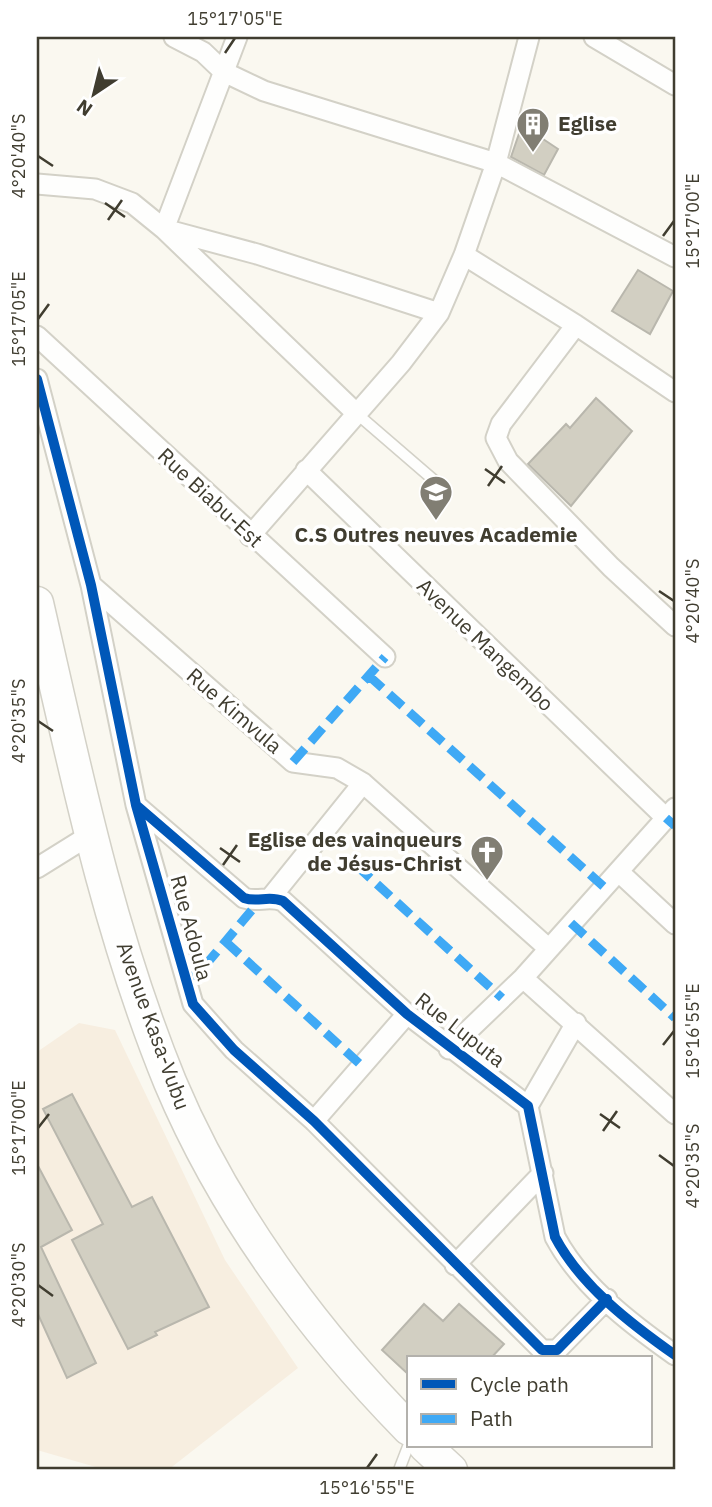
<svg xmlns="http://www.w3.org/2000/svg" width="712" height="1507" font-family="'IBM Plex Sans',sans-serif">
<style>
.education{fill:#f7eee0}
.building{fill:#d2cfc2;stroke:#b9b7ad;stroke-width:2}
.lines{fill:none;stroke-linecap:round;stroke-linejoin:round}
.service-casing{stroke:#d3d1c7;stroke-width:13}
.minor-casing{stroke:#d3d1c7;stroke-width:23}
.primary-casing{stroke:#d3d1c7;stroke-width:35}
.service{stroke:#fefefd;stroke-width:10}
.minor{stroke:#fefefd;stroke-width:19}
.primary{stroke:#fefefd;stroke-width:32}
.quiet{stroke:#3fa9f5;stroke-width:9;stroke-dasharray:18 9;stroke-linecap:butt}
.cycleway-casing{stroke:#fff;stroke-width:15}
.cycleway{stroke:#0057b8;stroke-width:10}
.ticks{fill:none;stroke:#403d30;stroke-width:2.5}
.labels{text-anchor:middle;stroke-width:7;stroke-linejoin:round;paint-order:stroke}
.poi-label{font-size:21px;font-weight:bold;fill:#403d30;stroke:#fff;text-anchor:start}
.street-label{font-size:21px;fill:#403d30;stroke:#fff}
.neatline{fill:none;stroke:#403d30;stroke-width:2.5}
.ticks-label{font-size:18px;text-anchor:middle;fill:#403d30}
</style>
<rect width="100%" height="100%" fill="#faf8f0"/>
<path class="education" d="M 79,1023 L 115,1030 L 225,1260 L 298,1368 L 168,1470 L 106,1470 L 37,1450 L 37,1052 Z"/>
<path class="building" d="M 522,125 L 558,149 L 544,175 L 511,157 Z
M 638,270 L 673,291 L 650,334 L 612,311 Z
M 596,398 L 632,431 L 571,506 L 528,464 L 566,424 L 570,428 Z
M 72,1094 L 132,1207 L 152,1197 L 209,1307 L 155,1332 L 157,1335 L 128,1349 L 72,1240 L 103,1224 L 43,1109 Z
M 37,1164 L 72,1230 L 41,1247 L 96,1363 L 67,1378 L 37,1312 Z
M 424,1304 L 443,1321 L 459,1304 L 504,1344 L 491,1358 L 409,1358 L 409,1375 L 382,1350 Z"/>
<g class="lines">
<defs>
<path id="service" d="M 356,413 L 436,482
M 399,1470 L 409,1444"/>
<path id="minor" d="M 174,37 L 203,52 L 224,72 L 264,91 L 496,163 L 675,257
M 237,37 L 164,229 L 356,413
M 594,37 L 675,85
M 37,184 L 95,189 L 132,203 L 164,229 L 257,254 L 439,313
M 464,255 L 576,325 L 675,392
M 576,325 L 501,424 L 496,438 L 508,461 L 611,567 L 675,626
M 37,336 L 385,657
M 37,379 L 91,585 L 136,805 L 193,1004 L 234,1050 L 314,1121 L 542,1350 L 557,1350 L 607,1299
M 306,470 L 666,818
M 250,536 L 401,363 L 439,313 L 464,255 L 496,163 L 529,37
M 91,585 L 293,762 L 337,768 L 363,783 L 548,948
M 137,806 L 244,898 C 258,903 268,895 283,901 L 407,1014 L 528,1106 L 555,1237 C 581,1286 631,1324 675,1355
M 37,868 L 90,835
M 619,872 L 675,924
M 272,896 L 363,783
M 523,978 L 675,1114
M 449,1049 L 523,978 L 675,808
M 528,1106 L 576,1023
M 314,1121 L 407,1014
M 455,1265 L 543,1173"/>
<path id="primary" d="M 37,603 C 74,764 107,928 170,1082 C 224,1211 312,1330 409,1429
M 425,1446 L 451,1470"/>
</defs>
<use href="#service" class="service-casing"/>
<use href="#minor" class="minor-casing"/>
<use href="#primary" class="primary-casing"/>
<use href="#service" class="service"/>
<use href="#minor" class="minor"/>
<use href="#primary" class="primary"/>
<path class="quiet" d="M 369,676 L 604,887
M 293,762 L 385,657
M 666,818 L 675,826
M 357,866 L 502,998
M 571,923 L 675,1018
M 226,942 L 361,1065
M 183,979 L 198,974 L 262,898"/>
<defs>
<path id="cycleway" d="M 37,379 L 91,585 L 136,805 L 193,1004 L 234,1050 L 314,1121 L 542,1350 L 557,1350 L 607,1299
M 136,805 L 244,898 C 258,903 268,895 283,901 L 407,1014 L 528,1106 L 555,1237 C 581,1286 631,1324 675,1355"/>
</defs>
<use href="#cycleway" class="cycleway-casing"/>
<use href="#cycleway" class="cycleway"/>
</g>
<path class="ticks" d="M 225,53 L 235,38M 38,156 L 53,166M 105,203 L 125,217M 108,220 L 122,200M 663,236 L 674,221M 38,319 L 49,304M 485,469 L 505,483M 488,486 L 502,466M 659,591 L 674,601M 38,721 L 53,731M 220,848 L 240,862M 223,865 L 237,845M 663,1045 L 674,1031M 600,1114 L 620,1128M 38,1128 L 49,1114M 603,1131 L 617,1111M 659,1155 L 674,1166M 38,1285 L 53,1296M 367,1468 L 377,1454"/>
<defs>
<symbol id="building-pin" viewBox="-11 -11 22 30"><path d="M0 17L-7.5 6A9.5 9.5 0 1 1 7.5 6Z" fill="#817e73" stroke="#fff"/><path d="M-4-6H4V6H1V3H-1V6H-4ZM-2.5-4.3h1.7v1.8h-1.7ZM.8-4.3h1.7v1.8H.8ZM-2.5-1h1.7V.8h-1.7ZM.8-1h1.7V.8H.8Z" fill="#fff"/></symbol>
<symbol id="school-pin" viewBox="-11 -11 22 30"><path d="M0 17L-7.5 6A9.5 9.5 0 1 1 7.5 6Z" fill="#817e73" stroke="#fff"/><path d="M0-5L7-2L0 1L-7-2ZM-4 1L0 2.5L4 1V4Q0 6-4 4Z" fill="#fff"/></symbol>
<symbol id="church-pin" viewBox="-11 -11 22 30"><path d="M0 17L-7.5 6A9.5 9.5 0 1 1 7.5 6Z" fill="#817e73" stroke="#fff"/><path d="M-1.2-6h2.4v3.5h3.3v2.4h-3.3V6h-2.4V-.1h-3.3v-2.4h3.3Z" fill="#fff"/></symbol>
</defs>
<g fill-rule="evenodd">
<use href="#building-pin" x="514" y="105" width="38" height="52"/>
<use href="#school-pin" x="417" y="473" width="38" height="52"/>
<use href="#church-pin" x="468" y="833" width="38" height="52"/>
</g>
<g class="labels">
<g class="poi-label">
<text x="558" y="131">Eglise</text>
<text x="436" y="542" text-anchor="middle">C.S Outres neuves Academie</text>
<text x="462" y="847" text-anchor="end">Eglise des vainqueurs<tspan x="462" dy="24">de Jésus-Christ</tspan></text>
</g>
<g class="street-label">
<text transform="translate(210 498) rotate(43)" y="7">Rue Biabu-Est</text>
<text transform="translate(485 645) rotate(44)" y="7">Avenue Mangembo</text>
<text transform="translate(234 711) rotate(41)" y="7">Rue Kimvula</text>
<text transform="translate(191 928) rotate(75)" y="7">Rue Adoula</text>
<text transform="translate(153 1026) rotate(70)" y="7">Avenue Kasa-Vubu</text>
<text transform="translate(460 1030) rotate(38)" y="7">Rue Luputa</text>
</g>
</g>
<rect width="712" height="1507" fill="none" stroke="#ffffff" stroke-width="77"/>
<rect x="407" y="1356" width="245" height="91" fill="#ffffff" stroke="#b3b1ac" stroke-width="2"/>
<rect x="421" y="1379" width="35" height="10" fill="#0057b8" stroke="#b3b1ac" stroke-width="2"/>
<text x="470" y="1392" font-size="21" fill="#403d30">Cycle path</text>
<rect x="421" y="1414" width="35" height="10" fill="#3fa9f5" stroke="#b3b1ac" stroke-width="2"/>
<text x="470" y="1426" font-size="21" fill="#403d30">Path</text>
<g transform="translate(94 94) rotate(215)" stroke="#ffffff" stroke-width="5" paint-order="stroke">
<path d="M0-5L12 26L0 18L-12 26Z" fill="#403d30"/>
<text y="-10" font-size="19" font-weight="bold" text-anchor="middle" fill="#403d30">N</text>
</g>
<rect x="38" y="38" width="636" height="1430" class="neatline"/>
<g class="ticks-label">
<text x="235" y="25">15°17'05"E</text>
<text transform="translate(19 156) rotate(-90)" y="6">4°20'40"S</text>
<text transform="translate(693 221) rotate(-90)" y="6">15°17'00"E</text>
<text transform="translate(19 319) rotate(-90)" y="6">15°17'05"E</text>
<text transform="translate(693 601) rotate(-90)" y="6">4°20'40"S</text>
<text transform="translate(19 721) rotate(-90)" y="6">4°20'35"S</text>
<text transform="translate(693 1031) rotate(-90)" y="6">15°16'55"E</text>
<text transform="translate(19 1128) rotate(-90)" y="6">15°17'00"E</text>
<text transform="translate(693 1166) rotate(-90)" y="6">4°20'35"S</text>
<text transform="translate(19 1285) rotate(-90)" y="6">4°20'30"S</text>
<text x="367" y="1494">15°16'55"E</text>
</g>
</svg>
